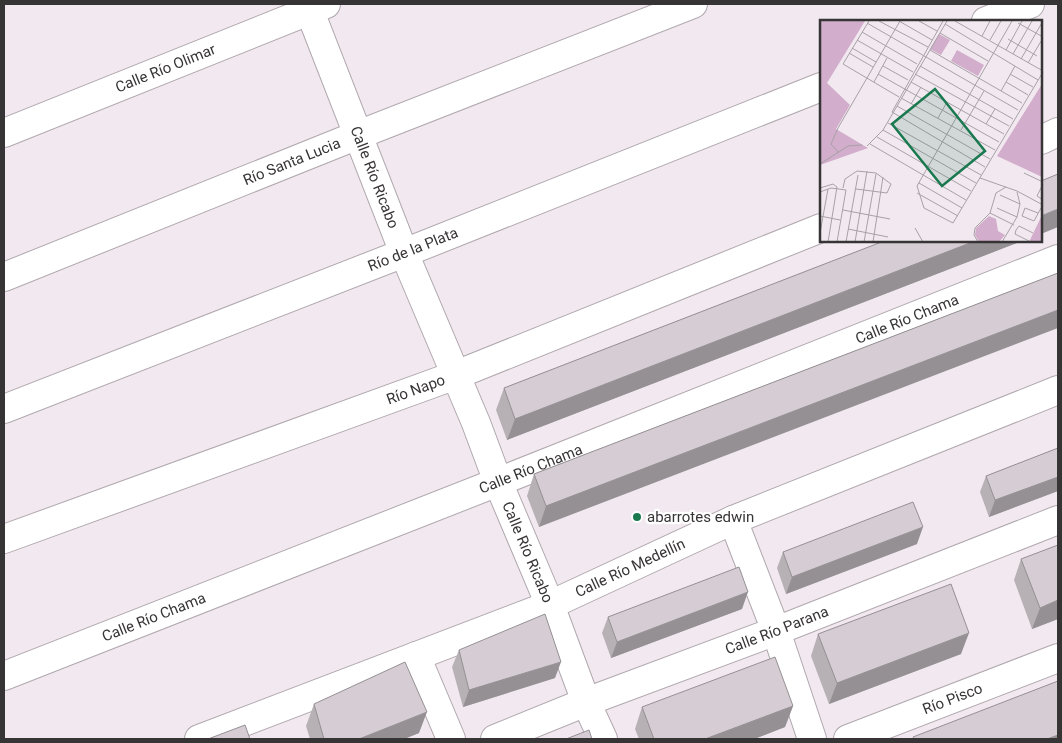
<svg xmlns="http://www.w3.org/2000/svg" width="1062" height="743" font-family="Roboto,sans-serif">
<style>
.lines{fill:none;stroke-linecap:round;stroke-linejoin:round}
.minor-casing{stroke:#b0a8ae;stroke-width:30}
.minor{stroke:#fff;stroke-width:28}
.wall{fill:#b7b0b5}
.shaded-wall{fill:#959094}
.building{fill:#d5cdd3;stroke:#959094}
.poi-dot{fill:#1a794f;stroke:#fff;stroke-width:2}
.labels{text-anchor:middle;stroke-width:4.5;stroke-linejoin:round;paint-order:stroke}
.street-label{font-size:15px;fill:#373436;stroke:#fff}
.poi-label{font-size:15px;fill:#373436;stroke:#fff;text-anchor:start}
.inset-road{fill:none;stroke:#a7a1a6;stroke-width:1}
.view{fill:#1a794f;fill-opacity:0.15;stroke:#1a794f;stroke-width:2.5}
.inset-edge{fill:none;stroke:#373436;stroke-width:2.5}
</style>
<rect width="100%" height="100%" fill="#f2e9f0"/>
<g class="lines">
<defs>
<g id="minor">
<path id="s1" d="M 307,4 L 404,253 L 476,423 L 498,482 L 550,605 L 586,702 L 603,739"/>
<path d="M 986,21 L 1030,4"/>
<path id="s2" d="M 4,133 L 326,4"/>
<path d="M 1041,140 L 1058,132"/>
<path id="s3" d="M 4,277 L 358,135 L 693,4"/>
<path id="s4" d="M 4,409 L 404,253 L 821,87"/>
<path d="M 733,520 L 776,631 L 812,739"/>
<path id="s5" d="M 4,539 L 456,375 L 821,228"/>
<path d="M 416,656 L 451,739"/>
<path id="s6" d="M 4,676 L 498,482 L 1058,259"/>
<path id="s7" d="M 199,739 L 550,605 L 733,520 L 1058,390"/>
<path id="s8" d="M 495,739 L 586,702 L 776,631 L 1058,520"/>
<path id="s9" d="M 848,739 L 1058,658"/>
</g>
</defs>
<use href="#minor" class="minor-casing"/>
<use href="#minor" class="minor"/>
</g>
<path class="wall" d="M 884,241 L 1022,241 L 507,440 L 496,410 L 504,388 Z
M 1058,273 L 539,527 L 527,496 L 534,474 Z
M 1058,448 L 1058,491 L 989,517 L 980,492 L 986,476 Z
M 917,544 L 786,594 L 777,568 L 783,552 Z
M 1021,559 L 1058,619 L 1032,629 L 1014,580 Z
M 742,609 L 611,658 L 602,633 L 608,617 Z
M 818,634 L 961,654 L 829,704 L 811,656 Z
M 459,650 L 555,678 L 463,707 L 452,667 Z
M 314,704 L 419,733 L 404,739 L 310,739 L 306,726 Z
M 793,706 L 785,727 L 754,739 L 639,739 L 635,729 L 642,707 Z"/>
<path class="shaded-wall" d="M 1058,209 L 1058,227 L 1041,234 L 1041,216 Z
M 975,241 L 1022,241 L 507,440 L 515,419 Z
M 1058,310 L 1058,328 L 539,527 L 546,506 Z
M 1058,477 L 1058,491 L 989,517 L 995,500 Z
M 923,527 L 917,544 L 786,594 L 792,577 Z
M 748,592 L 742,609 L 611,658 L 617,642 Z
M 1058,600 L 1058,619 L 1032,629 L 1040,608 Z
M 969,633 L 961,654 L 829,704 L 837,683 Z
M 561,662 L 555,678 L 463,707 L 469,690 Z
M 793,706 L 785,727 L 754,739 L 705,739 Z
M 427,712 L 419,733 L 404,739 L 359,739 Z
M 1058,735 L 1058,739 L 1047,739 Z"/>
<path class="building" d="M 1058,174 L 1058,209 L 1041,216 L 1041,181 Z
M 884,241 L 975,241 L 515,419 L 504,388 Z
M 1058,273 L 1058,310 L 546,506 L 534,474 Z
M 1058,448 L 1058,477 L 995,500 L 986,476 Z
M 913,502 L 923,527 L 792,577 L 783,552 Z
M 1058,545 L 1058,600 L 1040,608 L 1021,559 Z
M 739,567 L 748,592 L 617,642 L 608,617 Z
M 951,584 L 969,633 L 837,683 L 818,634 Z
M 545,614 L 561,662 L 469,690 L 459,650 Z
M 775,657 L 793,706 L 705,739 L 654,739 L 642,707 Z
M 405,662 L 427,712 L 359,739 L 324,739 L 314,704 Z
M 1058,681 L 1058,735 L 1047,739 L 914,739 L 913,737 Z
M 245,725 L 250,739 L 208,739 Z
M 589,730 L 592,739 L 566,739 Z"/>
<circle class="poi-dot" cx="637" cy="517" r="5"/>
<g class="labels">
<g class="street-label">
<text dy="5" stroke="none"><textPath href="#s2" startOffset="174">Calle Río Olimar</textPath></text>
<text dy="5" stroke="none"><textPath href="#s3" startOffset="310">Río Santa Lucia</textPath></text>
<text dy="5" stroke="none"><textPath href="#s1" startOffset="186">Calle Río Ricabo</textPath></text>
<text dy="5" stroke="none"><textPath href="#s4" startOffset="439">Río de la Plata</textPath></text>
<text dy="5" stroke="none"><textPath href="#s6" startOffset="971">Calle Río Chama</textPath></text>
<text dy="5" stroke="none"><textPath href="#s5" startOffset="438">Río Napo</textPath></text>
<text dy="5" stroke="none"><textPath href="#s6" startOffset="566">Calle Río Chama</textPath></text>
<text dy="5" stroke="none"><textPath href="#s1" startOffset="591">Calle Río Ricabo</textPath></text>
<text dy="5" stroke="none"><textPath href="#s7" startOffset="464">Calle Río Medellín</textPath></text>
<text dy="5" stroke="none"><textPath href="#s6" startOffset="161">Calle Río Chama</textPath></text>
<text dy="5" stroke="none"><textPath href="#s8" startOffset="302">Calle Río Parana</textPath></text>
<text dy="5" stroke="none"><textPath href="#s9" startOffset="112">Río Pisco</textPath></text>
</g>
<g class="poi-label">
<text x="647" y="522">abarrotes edwin</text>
</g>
</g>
<g transform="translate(820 20)">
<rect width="222" height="222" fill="#f2e9f0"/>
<path d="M 0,1 L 45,1 L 7,63 L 30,85 L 16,109 L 48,128 L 0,145 ZM 119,14 L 130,20 L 121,35 L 110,29 ZM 137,30 L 164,45 L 158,56 L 131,41 ZM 222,64 L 222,157 L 177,136 ZM 222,195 L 222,222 L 209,222 ZM 169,196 L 176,199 L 178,211 L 185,215 L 179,222 L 159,222 L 155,215 L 156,208 Z" fill="#d2adcc"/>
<path class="inset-road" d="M 49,1 L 23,44 L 79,77M 59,1 L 108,27M 79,1 L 112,20M 99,1 L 117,11M 123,1 L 72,92 L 165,147M 135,1 L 223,51M 192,1 L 97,166 L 104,188 L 133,203 L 223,52M 47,3 L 198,90M 198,3 L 223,17M 125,4 L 218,60M 42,12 L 97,44M 120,13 L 168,41M 162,16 L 170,1M 188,19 L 217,36M 37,20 L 93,52M 170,20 L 181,1M 32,28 L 56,42M 110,30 L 202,83M 186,30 L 202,1M 29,33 L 53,47M 193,34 L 212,1M 201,39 L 223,1M 208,43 L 223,18M 63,46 L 88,60M 100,46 L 193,99M 58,54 L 179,122M 95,54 L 189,106M 190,54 L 213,67M 54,62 L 67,38M 91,62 L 184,114M 186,62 L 208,75M 181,71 L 195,46M 81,78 L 175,130M 91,84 L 101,67M 77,86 L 170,139M 118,98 L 127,82M 68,103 L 161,155M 166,104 L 175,89M 63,110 L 156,163M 141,110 L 164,71M 57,117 L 151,171M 50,124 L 146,180M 47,126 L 63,110 L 127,1M 19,133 L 11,124 L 18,108 L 80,1M 0,144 L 28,126 L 42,125M 204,153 L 223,162M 160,158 L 197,171 L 223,185M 99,163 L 142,188M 223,164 L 217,176 L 223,180M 0,168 L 13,164 L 17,167 L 8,222M 23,168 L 25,159 L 37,151 L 56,153 L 71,164 L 67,173 L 36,169M 0,172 L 11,168 L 26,170 L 17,222M 97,173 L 138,196M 180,175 L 200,184M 177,188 L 197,197M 23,190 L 70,199M 170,193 L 194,205M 218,193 L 205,188 L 202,196 L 214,201 L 221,188M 0,196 L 20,200M 95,208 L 103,222M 28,209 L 68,217M 0,213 L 8,169M 209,221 L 195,214 L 196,210 L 199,206 L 213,213M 26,222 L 38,155M 35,222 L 47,151M 44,222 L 56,154M 53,222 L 63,157M 158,222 L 154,215 L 155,208 L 170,193 L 176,173 L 186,167M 182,222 L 197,197 L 200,184 L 197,172"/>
<path class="view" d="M 115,69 L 165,131 L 122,166 L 72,104 Z"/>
<rect width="222" height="222" class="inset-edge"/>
</g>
<rect width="1062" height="743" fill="none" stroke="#373436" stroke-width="10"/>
</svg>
